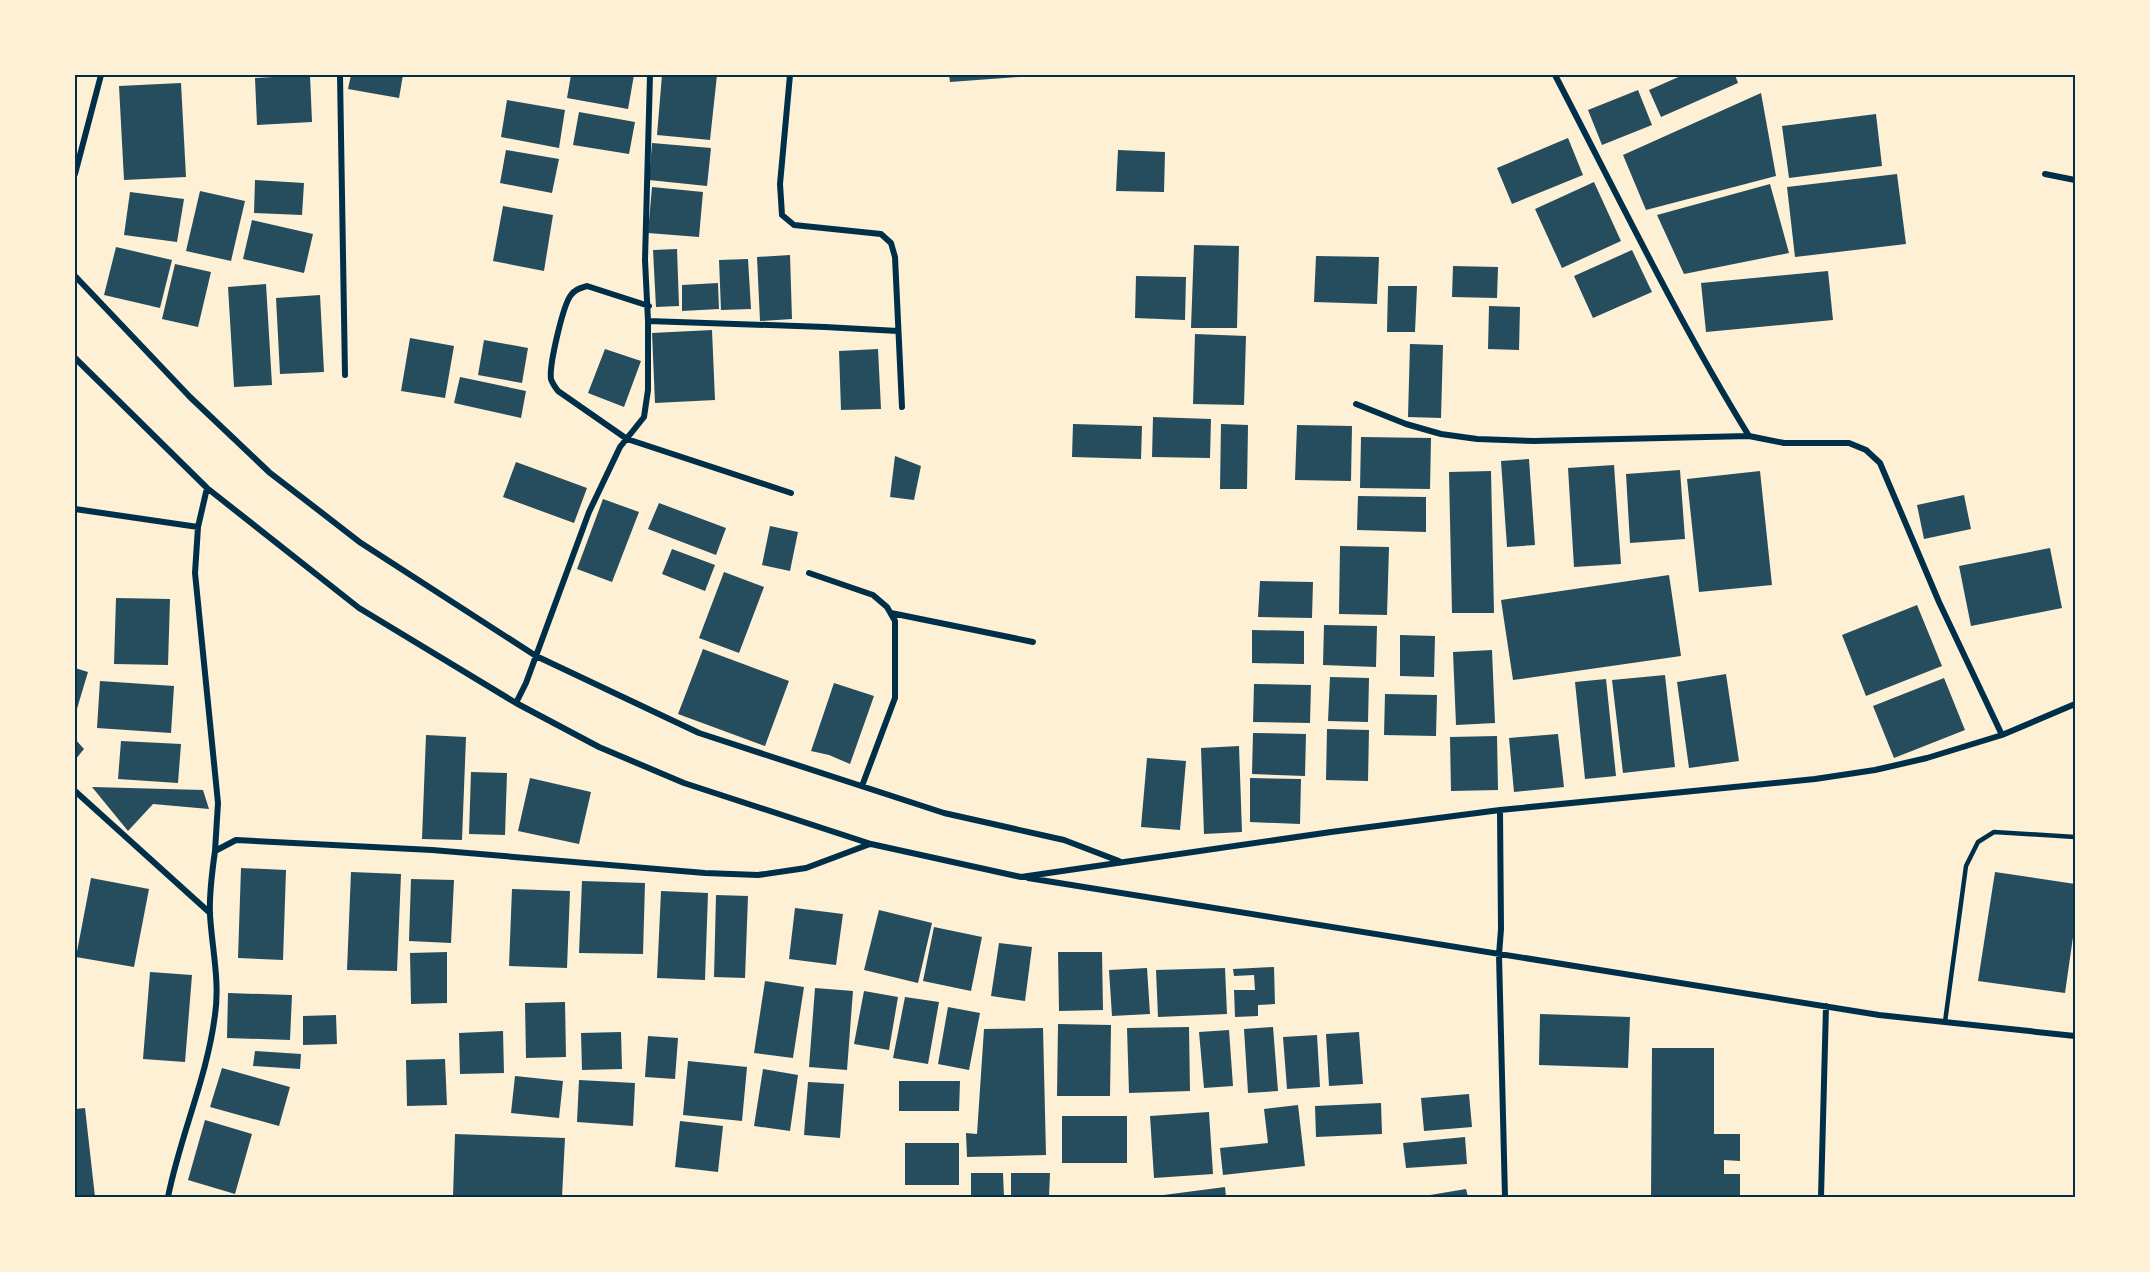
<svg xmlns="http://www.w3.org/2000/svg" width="2150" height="1272" font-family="'Archivo Narrow',sans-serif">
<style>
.building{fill:#264d5e}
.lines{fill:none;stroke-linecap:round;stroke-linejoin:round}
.service{stroke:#003049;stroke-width:4.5}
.minor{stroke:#003049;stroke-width:6}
.neatline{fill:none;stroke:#003049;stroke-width:2}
</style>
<rect width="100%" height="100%" fill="#fdf0d5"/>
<path class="building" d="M 310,75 L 312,122 L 257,125 L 255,78 Z
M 351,75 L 403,75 L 399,98 L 348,89 Z
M 571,75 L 634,75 L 628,109 L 567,98 Z
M 662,75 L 717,75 L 710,140 L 657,135 Z
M 949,75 L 1019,75 L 1019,77 L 950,82 Z
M 1683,75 L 1735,75 L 1738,83 L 1661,117 L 1649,90 Z
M 181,83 L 186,177 L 124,180 L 119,86 Z
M 1638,90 L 1652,125 L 1602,145 L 1588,110 Z
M 1761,93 L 1776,176 L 1646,210 L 1623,155 Z
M 507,100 L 565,110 L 559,148 L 501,137 Z
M 579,112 L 635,122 L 629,154 L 573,145 Z
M 1876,114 L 1882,166 L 1789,178 L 1782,126 Z
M 1568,138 L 1583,175 L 1512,204 L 1497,168 Z
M 652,143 L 711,148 L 707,186 L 649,180 Z
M 506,150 L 559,159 L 552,193 L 500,183 Z
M 1118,150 L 1165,152 L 1164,192 L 1116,191 Z
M 1897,174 L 1906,244 L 1795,257 L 1787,187 Z
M 255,180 L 304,183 L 302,215 L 254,213 Z
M 1594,182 L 1621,241 L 1562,268 L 1535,209 Z
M 1770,184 L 1789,253 L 1684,274 L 1657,215 Z
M 652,187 L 703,192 L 699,237 L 648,233 Z
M 200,191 L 245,201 L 231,261 L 186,251 Z
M 130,192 L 184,199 L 177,242 L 124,235 Z
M 503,206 L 553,215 L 544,271 L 493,261 Z
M 252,220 L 313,234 L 304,273 L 243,259 Z
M 1194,245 L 1239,246 L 1237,328 L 1191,328 Z
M 116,247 L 172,260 L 160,308 L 104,295 Z
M 677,249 L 679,306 L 656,307 L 653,250 Z
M 1632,250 L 1652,292 L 1593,318 L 1574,276 Z
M 790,255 L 792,319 L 760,321 L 757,257 Z
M 1316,256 L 1379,257 L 1377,304 L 1314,302 Z
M 748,259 L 751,309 L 721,310 L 719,260 Z
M 175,264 L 211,272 L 198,327 L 162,319 Z
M 1453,266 L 1498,267 L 1497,298 L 1452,297 Z
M 1828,271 L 1833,320 L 1706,332 L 1701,283 Z
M 1136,276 L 1186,277 L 1185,320 L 1135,318 Z
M 718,283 L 719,309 L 682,311 L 682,285 Z
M 266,284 L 272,385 L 234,387 L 228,287 Z
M 1388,286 L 1417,286 L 1415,332 L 1387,332 Z
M 320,295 L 324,372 L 280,374 L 276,298 Z
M 1489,306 L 1520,307 L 1519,350 L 1488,349 Z
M 712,330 L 715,400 L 655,403 L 652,333 Z
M 1195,334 L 1246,336 L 1244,405 L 1193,404 Z
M 410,338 L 454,346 L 445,398 L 401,391 Z
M 484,340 L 528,348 L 522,383 L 478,375 Z
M 1410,344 L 1443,345 L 1441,418 L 1408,417 Z
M 605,349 L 641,361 L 624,407 L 588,393 Z
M 878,349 L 881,409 L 841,410 L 839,351 Z
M 460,377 L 526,391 L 521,418 L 454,403 Z
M 1153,417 L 1211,419 L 1210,458 L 1152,457 Z
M 1073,424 L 1142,426 L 1141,459 L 1072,457 Z
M 1221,424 L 1248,425 L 1247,489 L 1220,489 Z
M 1297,425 L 1352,426 L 1351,481 L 1295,480 Z
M 1361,437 L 1431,438 L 1430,489 L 1360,488 Z
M 895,456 L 921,466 L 914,500 L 890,497 Z
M 1529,459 L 1535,545 L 1507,547 L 1501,461 Z
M 516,462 L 587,488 L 574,523 L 503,497 Z
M 1614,465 L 1621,564 L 1574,567 L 1568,468 Z
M 1680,470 L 1685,539 L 1630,543 L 1626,474 Z
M 1491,471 L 1494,613 L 1452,613 L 1449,472 Z
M 1760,471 L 1772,585 L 1699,592 L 1687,479 Z
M 1964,495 L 1971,529 L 1924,539 L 1917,505 Z
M 1358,496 L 1426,497 L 1426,532 L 1357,530 Z
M 603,499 L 639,512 L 612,582 L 577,569 Z
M 659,503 L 726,528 L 716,555 L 648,529 Z
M 770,526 L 798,532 L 790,571 L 762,565 Z
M 1340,546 L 1389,547 L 1387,615 L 1339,614 Z
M 2050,548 L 2062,608 L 1971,626 L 1959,566 Z
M 672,549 L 715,565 L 705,591 L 662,574 Z
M 724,572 L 764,587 L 739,653 L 699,638 Z
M 1669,575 L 1681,656 L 1513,680 L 1501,600 Z
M 1260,581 L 1313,582 L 1312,618 L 1258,617 Z
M 116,598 L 170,599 L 168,665 L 114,664 Z
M 1917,605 L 1942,666 L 1866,696 L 1842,635 Z
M 1324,625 L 1377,626 L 1376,667 L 1323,665 Z
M 1252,630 L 1304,631 L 1304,664 L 1252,663 Z
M 1400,635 L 1435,636 L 1434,677 L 1400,676 Z
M 703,649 L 789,681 L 765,746 L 678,714 Z
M 1492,650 L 1495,723 L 1456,725 L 1453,652 Z
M 75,668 L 88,672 L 76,712 L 75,712 Z
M 1726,674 L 1739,761 L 1689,768 L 1677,682 Z
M 1665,675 L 1675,767 L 1623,773 L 1612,680 Z
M 1330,677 L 1369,678 L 1368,722 L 1328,721 Z
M 1944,678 L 1965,730 L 1894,758 L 1873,706 Z
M 1606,679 L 1616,776 L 1585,779 L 1575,682 Z
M 100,681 L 174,686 L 171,733 L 97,728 Z
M 834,683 L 874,696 L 850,764 L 829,755 L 811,751 Z
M 1254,684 L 1311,685 L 1310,723 L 1253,722 Z
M 1385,694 L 1437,695 L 1436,736 L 1384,735 Z
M 1327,729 L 1369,730 L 1368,781 L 1326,780 Z
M 1253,733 L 1306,734 L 1305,776 L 1252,774 Z
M 1558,734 L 1564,787 L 1514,792 L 1509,738 Z
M 426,735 L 466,737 L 462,840 L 422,839 Z
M 1497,736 L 1498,790 L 1451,791 L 1450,737 Z
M 75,739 L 84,749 L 75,760 Z
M 121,741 L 181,744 L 178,783 L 118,779 Z
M 1239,746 L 1242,832 L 1204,834 L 1201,748 Z
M 1147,758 L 1186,761 L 1180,830 L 1141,827 Z
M 471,772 L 507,773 L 505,835 L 469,834 Z
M 530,778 L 591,792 L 579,844 L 518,831 Z
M 1250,778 L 1301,779 L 1300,824 L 1250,822 Z
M 92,787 L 203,790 L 209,809 L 153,804 L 128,831 Z
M 241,868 L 286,870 L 283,960 L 238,958 Z
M 351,872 L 401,874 L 397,971 L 347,970 Z
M 1995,872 L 2075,884 L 2075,923 L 2065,993 L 1978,981 Z
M 91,878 L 149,889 L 134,967 L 76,957 Z
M 411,879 L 454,880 L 451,943 L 409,941 Z
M 582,881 L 645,883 L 643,954 L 579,953 Z
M 512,889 L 570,891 L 567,968 L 509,966 Z
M 661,891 L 708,893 L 705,980 L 657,978 Z
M 716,895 L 748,896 L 745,978 L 714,977 Z
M 795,908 L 843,914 L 836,965 L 789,959 Z
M 879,910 L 932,923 L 918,983 L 864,970 Z
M 934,927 L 982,937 L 971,991 L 923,981 Z
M 999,943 L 1032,947 L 1025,1001 L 991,996 Z
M 447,952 L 447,1003 L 411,1004 L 410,953 Z
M 1058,952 L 1102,952 L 1103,1010 L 1059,1011 Z
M 1274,967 L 1275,1004 L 1258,1005 L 1258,1016 L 1235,1017 L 1234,990 L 1255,990 L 1254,975 L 1234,976 L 1233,969 Z
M 1147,968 L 1150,1014 L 1112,1016 L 1109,970 Z
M 1225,968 L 1227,1014 L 1158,1017 L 1156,970 Z
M 150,972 L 192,975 L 185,1062 L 143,1059 Z
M 765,981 L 804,987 L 793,1058 L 754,1053 Z
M 815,988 L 853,991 L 847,1070 L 809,1067 Z
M 864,991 L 898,997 L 889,1050 L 854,1044 Z
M 228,993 L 292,995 L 290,1040 L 227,1038 Z
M 905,997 L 939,1002 L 928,1064 L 893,1058 Z
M 565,1002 L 566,1057 L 526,1058 L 525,1003 Z
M 948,1007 L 980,1013 L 969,1070 L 938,1064 Z
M 1540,1014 L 1630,1017 L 1628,1068 L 1539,1065 Z
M 336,1015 L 337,1044 L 303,1045 L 303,1016 Z
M 1058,1024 L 1111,1025 L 1110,1096 L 1057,1096 Z
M 1189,1027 L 1190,1091 L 1129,1093 L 1127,1028 Z
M 1273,1027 L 1278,1091 L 1248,1093 L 1244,1029 Z
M 1043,1028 L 1046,1155 L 967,1157 L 966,1133 L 977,1134 L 984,1029 Z
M 1229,1030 L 1233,1086 L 1204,1088 L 1199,1032 Z
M 503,1031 L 504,1073 L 460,1074 L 459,1033 Z
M 621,1032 L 622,1069 L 582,1070 L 581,1033 Z
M 1359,1032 L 1363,1084 L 1329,1086 L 1326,1034 Z
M 1317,1035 L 1320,1087 L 1287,1089 L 1283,1037 Z
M 648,1036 L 678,1038 L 675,1079 L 645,1077 Z
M 1652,1048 L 1714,1048 L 1714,1134 L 1740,1134 L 1740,1161 L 1724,1160 L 1724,1174 L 1740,1174 L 1740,1197 L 1651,1197 Z
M 255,1051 L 301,1054 L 300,1069 L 253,1066 Z
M 445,1059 L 447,1105 L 407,1106 L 406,1060 Z
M 688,1061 L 747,1067 L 742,1121 L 683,1115 Z
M 222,1068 L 290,1087 L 279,1126 L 210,1107 Z
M 763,1069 L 798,1075 L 790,1131 L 754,1126 Z
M 515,1076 L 563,1081 L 559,1118 L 511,1113 Z
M 579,1080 L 635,1083 L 633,1126 L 577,1122 Z
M 899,1081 L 960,1081 L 959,1111 L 899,1111 Z
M 808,1082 L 844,1084 L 840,1138 L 804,1135 Z
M 1469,1094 L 1472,1127 L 1424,1131 L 1421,1098 Z
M 1381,1103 L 1382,1134 L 1316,1137 L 1315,1106 Z
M 1298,1105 L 1305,1166 L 1223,1175 L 1220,1148 L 1268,1143 L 1264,1109 Z
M 85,1108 L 95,1197 L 75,1197 L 75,1109 Z
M 1209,1112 L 1213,1174 L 1154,1178 L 1150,1116 Z
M 1062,1116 L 1127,1116 L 1127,1163 L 1062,1163 Z
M 205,1120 L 252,1134 L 235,1194 L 188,1180 Z
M 680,1121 L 723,1126 L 718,1172 L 675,1167 Z
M 455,1134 L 565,1138 L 562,1197 L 453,1197 Z
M 1465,1137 L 1467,1164 L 1406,1168 L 1403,1143 Z
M 905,1143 L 959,1143 L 959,1185 L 905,1185 Z
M 971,1173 L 1003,1173 L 1004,1197 L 971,1197 Z
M 1011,1173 L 1050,1173 L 1049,1197 L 1011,1197 Z
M 1225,1187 L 1226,1197 L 1156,1197 L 1156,1196 Z
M 1466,1189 L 1468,1197 L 1424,1197 L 1424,1196 Z
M 906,1195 L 951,1195 L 951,1197 L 906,1197 Z"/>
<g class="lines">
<path class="service" d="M 1945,1022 L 1966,866 L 1978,842 L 1994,832 L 2075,837"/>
<path class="minor" d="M 340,75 L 345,375
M 650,75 L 645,260 L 648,321 L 825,327 L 898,331
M 790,75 L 780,184 L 782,215 L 794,225 L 881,234 L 891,243 L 895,257 L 902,407
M 1555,75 C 1618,196 1677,319 1749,436 L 1784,443 L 1849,443 L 1866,450 L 1880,463 L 1939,602 L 2002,735
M 75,174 L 101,75
M 2045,174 L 2075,180
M 75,276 L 190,397 L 269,472 L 361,543 L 536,656 L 699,733 L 944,813 L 1064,840 L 1119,861
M 649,306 L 587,286 C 581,288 575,289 571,295 C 563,305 549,365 551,379 C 552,383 555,387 558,391 L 627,439 L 791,493
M 75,358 L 207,488 L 359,608 L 516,703 L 599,747 L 684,783 L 871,844 L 1021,877 L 1331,832 L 1500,810 L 1815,779 L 1875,770 L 1927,758 L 2002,735 L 2075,704
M 1356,404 L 1406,424 L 1441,434 L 1477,439 L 1534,441 L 1749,436
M 207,488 L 198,527 L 195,573 L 218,803 L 215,851
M 75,509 L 198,527
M 809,573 L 873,595 L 887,607 L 895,621 L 895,698 L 862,786
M 891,613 L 1033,642
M 516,703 L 526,683 L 589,512 L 620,447 L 644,417 L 648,390 L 648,321
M 75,791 L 210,913
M 1500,810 L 1501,929 L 1499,955 L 1505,1197
M 1028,878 L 1879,1015 L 2075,1036
M 168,1197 C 180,1136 207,1078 215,1015 C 220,982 212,948 210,915 C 209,894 212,872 215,851 L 236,840 L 432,850 L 705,873 L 758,875 L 806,868 L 870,844
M 1821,1197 L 1826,1006"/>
</g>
<rect width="2150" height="1272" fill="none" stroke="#fdf0d5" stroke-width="153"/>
<rect x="76" y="76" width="1998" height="1120" class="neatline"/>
</svg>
